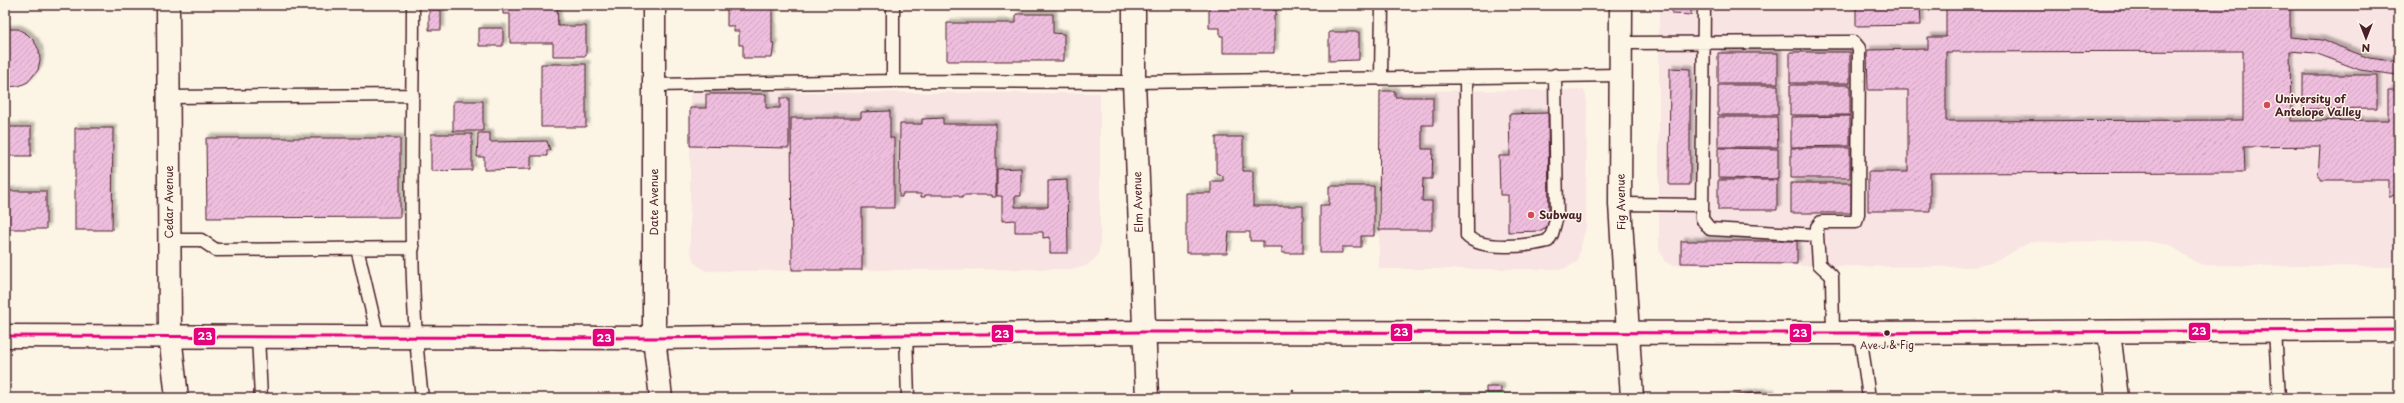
<svg xmlns="http://www.w3.org/2000/svg" width="2404" height="403" font-family="'Playpen Sans',sans-serif">
<style>
.built{fill:#f8e4e3}
.park{fill:url(#park-tufts);stroke:#7b8872}
.building{fill:url(#building-hatch);stroke:#4a1f2b;fill-rule:evenodd;filter:url(#shadow)}
.lines{fill:none;stroke-linecap:round;stroke-linejoin:round}
.service-casing{stroke:#4a1f2b;stroke-width:15}
.minor-casing{stroke:#4a1f2b;stroke-width:25}
.primary-casing{stroke:#4a1f2b;stroke-width:25}
.path{stroke:#4a1f2b;stroke-width:2.5;stroke-dasharray:3 3;stroke-linecap:butt}
.service{stroke:#fcf5e5;stroke-width:12}
.minor{stroke:#fcf5e5;stroke-width:22}
.primary{stroke:#fcf5e5;stroke-width:22}
.bus-1-casing{stroke:#fcf5e5;stroke-width:6}
.bus-1{stroke:#e5007d;stroke-width:3}
.poi-dot{fill:#d1495b;stroke:#fcf5e5;stroke-width:1.5}
.bus-dot{fill:#4a1f2b;stroke:#fcf5e5;stroke-width:1.5}
.labels{text-anchor:middle;stroke-width:3;stroke-linejoin:round;paint-order:stroke}
.bus-label{font-size:10px;fill:#4a1f2b;stroke:#fcf5e5}
.poi-label{font-size:11px;font-weight:bold;fill:#4a1f2b;stroke:#fcf5e5;text-anchor:start}
.street-label{font-size:11px;fill:#4a1f2b;stroke:#fcf5e5}
.line-badge{stroke:#fcf5e5;stroke-width:1.5}
.badge-label{font-size:11px;text-anchor:middle;font-weight:bold;fill:#fff}
</style>
<defs>
<pattern id="park-tufts" width="24" height="20" patternUnits="userSpaceOnUse"><rect width="24" height="20" fill="#acf0ba"/><path d="M3 7l-1-3M5 7V3M7 7l1-3M15 17l-1-3M17 17v-4M19 17l1-3" fill="none" stroke="#96cda0"/></pattern>
<pattern id="building-hatch" width="6" height="6" patternUnits="userSpaceOnUse"><rect width="6" height="6" fill="#efbede"/><path d="M-1 1l2-2M0 6l6-6M5 7l2-2" fill="none" stroke="#cea3bf"/></pattern>
<filter id="shadow"><feDropShadow dx="3.5" dy="-3.5" stdDeviation="1" flood-color="#0004"/></filter>
</defs>
<rect width="100%" height="100%" fill="#fcf5e5"/>
<filter id="ink" filterUnits="userSpaceOnUse"><feTurbulence type="fractalNoise" baseFrequency=".025" numOctaves="2"/><feDisplacementMap in="SourceGraphic" scale="8" xChannelSelector="R" yChannelSelector="G"/><feConvolveMatrix kernelMatrix="1 2 1 2 8 2 1 2 1" color-interpolation-filters="sRGB"/></filter>
<g filter="url(#ink)">
<path class="built" d="M 1659,5 L 2399,5 L 2399,267 L 2203,265 L 2195,262 L 2170,245 L 2144,241 L 2030,242 L 1995,262 L 1974,267 L 1672,265 L 1665,262 L 1659,249 Z
M 1584,90 L 1587,100 L 1586,227 L 1577,262 L 1566,268 L 1559,269 L 1379,269 L 1380,91 Z
M 706,92 L 1100,93 L 1100,247 L 1097,257 L 1086,266 L 1074,269 L 706,271 L 694,263 L 690,250 L 690,93 Z
M 1092,395 L 1102,398 L 917,398 L 917,396 Z"/>
<path class="park" d="M 1576,393 L 1589,398 L 1194,398 L 1201,395 Z"/>
<path class="building" d="M 503,5 L 557,5 L 558,26 L 586,26 L 586,56 L 553,56 L 553,43 L 510,43 L 510,14 L 503,14 Z
M 727,5 L 772,5 L 772,43 L 774,43 L 772,58 L 743,58 L 743,45 L 739,45 L 739,31 L 734,31 L 734,26 L 727,26 Z
M 1672,5 L 1691,5 L 1691,15 L 1672,14 Z
M 1856,5 L 1920,5 L 1921,25 L 1856,26 Z
M 1946,5 L 2290,5 L 2290,37 L 2322,40 L 2369,58 L 2399,62 L 2399,195 L 2389,196 L 2389,180 L 2320,180 L 2320,177 L 2318,177 L 2320,146 L 2244,147 L 2245,172 L 1930,173 L 1930,211 L 1868,211 L 1868,172 L 1908,172 L 1908,90 L 1868,90 L 1867,50 L 1928,49 L 1928,37 L 1946,37 ZM 2243,51 L 2243,120 L 1946,121 L 1946,52 ZM 2290,51 L 2315,53 L 2360,70 L 2397,75 L 2397,90 L 2388,90 L 2388,120 L 2291,121 Z
M 1209,6 L 1274,6 L 1273,10 L 1276,10 L 1276,15 L 1274,15 L 1274,53 L 1223,53 L 1223,36 L 1220,36 L 1220,28 L 1209,28 Z
M 429,10 L 441,10 L 441,30 L 429,30 Z
M 1016,14 L 1053,14 L 1053,33 L 1064,34 L 1064,61 L 947,61 L 947,23 L 1016,23 Z
M 479,28 L 503,28 L 503,46 L 479,46 Z
M 5,29 L 18,29 L 27,34 L 34,41 L 39,50 L 40,60 L 38,70 L 28,82 L 19,86 L 5,87 Z
M 1329,32 L 1359,32 L 1359,60 L 1329,61 Z
M 1790,52 L 1850,52 L 1850,83 L 1790,83 Z
M 1718,53 L 1778,53 L 1778,83 L 1718,83 Z
M 541,64 L 586,64 L 586,127 L 541,127 Z
M 1670,68 L 1690,69 L 1690,185 L 1669,185 Z
M 2303,75 L 2377,75 L 2377,108 L 2303,109 Z
M 1718,85 L 1778,85 L 1778,115 L 1718,115 Z
M 1790,85 L 1850,85 L 1850,115 L 1790,115 Z
M 1380,91 L 1395,91 L 1395,97 L 1433,97 L 1433,125 L 1422,125 L 1422,149 L 1433,149 L 1432,179 L 1423,179 L 1422,201 L 1432,201 L 1432,230 L 1379,230 Z
M 706,94 L 766,94 L 766,108 L 780,108 L 780,98 L 789,98 L 789,148 L 690,146 L 690,108 L 706,108 Z
M 453,101 L 483,101 L 483,131 L 453,131 Z
M 890,111 L 890,138 L 894,138 L 894,208 L 862,208 L 862,270 L 792,270 L 791,118 L 861,118 L 861,112 Z
M 1548,113 L 1549,224 L 1542,231 L 1508,232 L 1508,195 L 1500,195 L 1499,156 L 1510,156 L 1509,114 Z
M 1850,116 L 1850,146 L 1791,147 L 1791,117 Z
M 1718,117 L 1777,117 L 1778,147 L 1718,147 Z
M 943,118 L 943,124 L 996,124 L 996,197 L 992,197 L 992,195 L 963,195 L 963,197 L 959,197 L 959,195 L 925,195 L 925,197 L 921,197 L 921,194 L 902,194 L 902,197 L 899,197 L 900,124 L 922,124 L 922,119 Z
M 5,127 L 31,127 L 31,156 L 5,156 Z
M 75,128 L 113,128 L 112,230 L 75,230 Z
M 478,133 L 490,133 L 490,142 L 547,141 L 550,150 L 547,150 L 547,156 L 531,156 L 531,169 L 484,170 L 484,157 L 477,157 Z
M 431,134 L 472,134 L 472,170 L 431,171 Z
M 1216,137 L 1243,137 L 1243,171 L 1253,171 L 1253,206 L 1303,206 L 1303,253 L 1282,253 L 1282,247 L 1263,247 L 1263,241 L 1250,241 L 1250,232 L 1229,232 L 1227,253 L 1186,253 L 1186,193 L 1211,193 L 1211,181 L 1223,181 L 1223,176 L 1216,173 Z
M 206,138 L 400,138 L 400,217 L 207,218 Z
M 1718,148 L 1778,149 L 1778,179 L 1718,178 Z
M 1791,148 L 1850,148 L 1850,178 L 1791,178 Z
M 1021,168 L 1021,196 L 1015,196 L 1015,207 L 1048,207 L 1048,181 L 1067,180 L 1068,253 L 1050,253 L 1050,237 L 1043,238 L 1043,232 L 1015,232 L 1015,220 L 1002,221 L 1002,196 L 997,196 L 997,169 Z
M 1718,180 L 1777,180 L 1777,210 L 1718,210 Z
M 1791,183 L 1851,183 L 1851,213 L 1791,213 Z
M 1329,186 L 1374,186 L 1374,236 L 1361,236 L 1361,247 L 1342,247 L 1342,253 L 1320,253 L 1320,205 L 1329,205 Z
M 5,191 L 46,191 L 46,229 L 5,229 Z
M 1681,241 L 1797,241 L 1797,264 L 1681,263 Z
M 1486,387 L 1501,387 L 1501,393 L 1486,393 Z
M 1761,392 L 1762,394 L 1771,393 L 1771,398 L 1716,398 Z"/>
<g class="lines">
<defs>
<path id="service" d="M 413,5 C 413,136 406,268 422,398
M 893,5 L 893,81
M 1704,5 L 1702,219 L 1710,229 L 1817,235 L 1819,264 L 1832,276 L 1833,333
M 1621,43 L 1854,42 L 1859,48 L 1858,214 L 1856,222 L 1821,222 L 1817,227 L 1817,235
M 1466,77 L 1467,236 C 1482,251 1529,246 1548,241 L 1552,234 L 1557,216 L 1555,75
M 1381,78 L 1382,5
M 655,85 L 893,81 L 1134,82 L 1621,75
M 168,97 L 413,95
M 1620,204 L 1702,205
M 169,240 L 201,240 L 216,250 L 413,248
M 357,248 L 378,337
M 2275,331 L 2279,398
M 906,333 L 908,398
M 1860,333 L 1869,398
M 258,336 L 261,398"/>
<path id="minor" d="M 168,5 L 170,335 L 177,398
M 654,5 L 654,338 L 661,398
M 1134,5 L 1134,82 L 1147,398
M 1621,5 L 1620,204 L 1632,398
M 2109,332 L 2117,398"/>
<path id="primary" d="M 5,336 L 654,338 L 1143,332 L 1860,333 L 2399,330"/>
</defs>
<use href="#service" class="service-casing"/>
<use href="#minor" class="minor-casing"/>
<use href="#primary" class="primary-casing"/>
<path class="path" d="M 1292,398 L 1293,390"/>
<use href="#service" class="service"/>
<use href="#minor" class="minor"/>
<use href="#primary" class="primary"/>
<defs>
<path id="bus-1" d="M 5,336 L 654,338 L 1143,332 L 1860,333 L 2399,330"/>
</defs>
<use href="#bus-1" class="bus-1-casing"/>
<use href="#bus-1" class="bus-1"/>
</g>
</g>
<g class="poi-dot">
<circle cx="2267" cy="105" r="4"/>
<circle cx="1531" cy="215" r="4"/>
</g>
<circle class="bus-dot" cx="1887" cy="333" r="3.5"/>
<g class="labels">
<g class="bus-label">
<text x="1887" y="349">Ave J &amp; Fig</text>
</g>
<g class="poi-label">
<text x="2275" y="103">University of<tspan x="2275" dy="13">Antelope Valley</tspan></text>
<text x="1539" y="219">Subway</text>
</g>
<g class="street-label">
<text transform="translate(169 202) rotate(-90)" y="4">Cedar Avenue</text>
<text transform="translate(654 202) rotate(-90)" y="4">Date Avenue</text>
<text transform="translate(1138 202) rotate(-92)" y="4">Elm Avenue</text>
<text transform="translate(1621 202) rotate(-91)" y="4">Fig Avenue</text>
</g>
</g>
<g class="line-badge">
<rect x="2188" y="322" width="23" height="19" rx="4" fill="#e5007d"/>
<rect x="1390" y="323" width="23" height="19" rx="4" fill="#e5007d"/>
<rect x="1789" y="323" width="23" height="20" rx="4" fill="#e5007d"/>
<rect x="991" y="324" width="23" height="19" rx="4" fill="#e5007d"/>
<rect x="193" y="327" width="23" height="19" rx="4" fill="#e5007d"/>
<rect x="592" y="328" width="23" height="19" rx="4" fill="#e5007d"/>
</g>
<g class="badge-label">
<text x="2199" y="335">23</text>
<text x="1401" y="336">23</text>
<text x="1800" y="337">23</text>
<text x="1002" y="338">23</text>
<text x="205" y="340">23</text>
<text x="604" y="342">23</text>
</g>
<rect width="2404" height="403" fill="none" stroke="#fcf5e5" stroke-width="20"/>
<rect x="10" y="10" width="2384" height="383" fill="none" stroke="#4a1f2b" stroke-width="1.5" filter="url(#ink)"/>
<g transform="translate(2366 38) rotate(180)" stroke="#fcf5e5" stroke-width="3" paint-order="stroke">
<path d="M0-3L7 15L0 10L-7 15Z" fill="#4a1f2b"/>
<text y="-6" font-size="11" font-weight="bold" text-anchor="middle" fill="#4a1f2b">N</text>
</g>
</svg>
